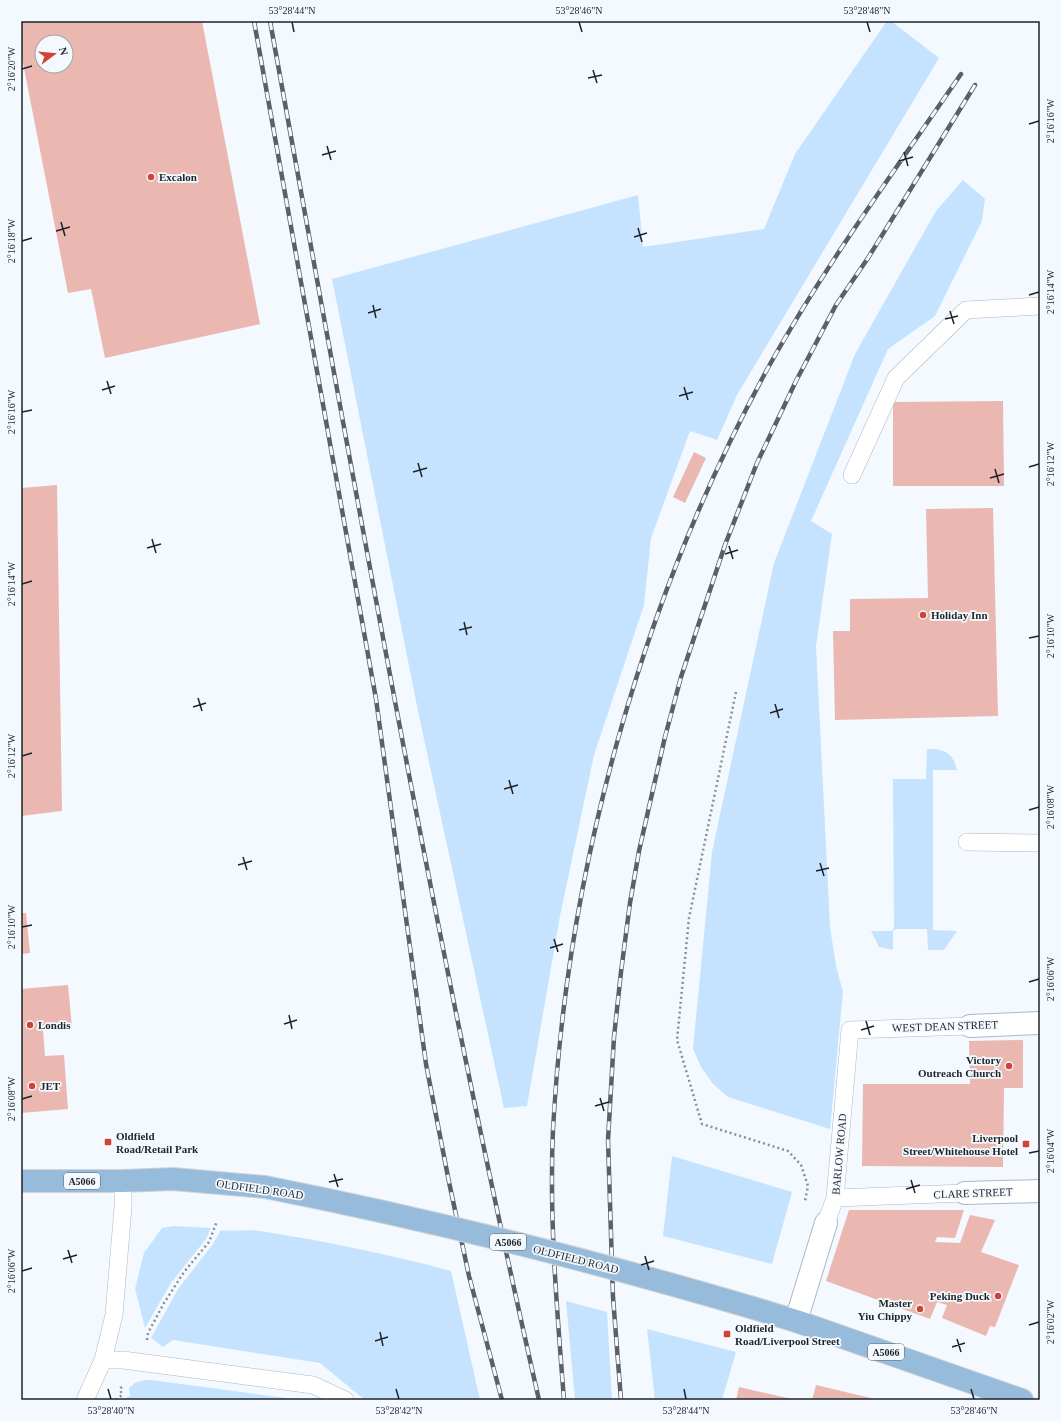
<svg xmlns="http://www.w3.org/2000/svg" width="1061" height="1421" font-family="'Times New Roman',serif">
<style>
.green{fill:#c5e3ff}
.building{fill:#eab8b0;fill-rule:evenodd}
.lines{fill:none;stroke-linecap:round;stroke-linejoin:round}
.service-casing{stroke:#abb9c6;stroke-width:18}
.minor-casing{stroke:#abb9c6;stroke-width:24}
.primary-casing{stroke:#d2d3d4;stroke-width:24}
.path{stroke:#898f95;stroke-width:2.5;stroke-dasharray:2 3;stroke-linecap:butt}
.service{stroke:#fff;stroke-width:17}
.minor{stroke:#fff;stroke-width:22}
.primary{stroke:#97bcdb;stroke-width:22}
.rail-casing{stroke:#5a6066;stroke-width:4.5}
.rail{stroke:#f3f9ff;stroke-width:3;stroke-dasharray:9;stroke-linecap:butt}
.primary-bridge-casing{stroke:#d2d3d4;stroke-width:24;stroke-linecap:butt}
.primary-bridge{stroke:#97bcdb;stroke-width:22}
.ticks{fill:none;stroke:#1e2429;stroke-width:1.5}
.poi-dot{fill:#d04335;stroke:#f3f9ff;stroke-width:1.5}
.labels{text-anchor:middle;stroke-width:3.5;stroke-linejoin:round;paint-order:stroke}
.shield{fill:#f3f9ff;stroke:#5e6469;stroke-width:1}
.shield-label{font-size:10px;font-weight:bold;fill:#1e2429}
.poi-label{font-size:11px;font-weight:bold;fill:#1e2429;stroke:#f3f9ff;text-anchor:start}
.street-label{font-size:11px;fill:#1e2429;stroke:#f3f9ff}
.neatline{fill:none;stroke:#1e2429;stroke-width:1.5}
.ticks-label{font-size:10px;text-anchor:middle;fill:#1e2429}
</style>
<rect width="100%" height="100%" fill="#f3f9ff"/>
<path class="green" d="M 887,21 L 891,21 L 939,58 L 737,395 L 717,440 L 690,431 L 651,538 L 644,605 L 594,755 L 560,916 L 527,1106 L 504,1108 L 419,716 L 332,279 L 638,195 L 643,247 L 764,229 L 795,154 Z
M 963,180 L 985,199 L 982,221 L 935,316 L 888,349 L 811,521 L 832,534 L 816,646 L 830,927 L 836,966 L 843,992 L 830,1129 L 728,1097 L 713,1084 L 701,1067 L 693,1049 L 712,852 L 774,563 L 855,354 L 936,211 Z
M 927,749 C 944,749 953,752 957,770 L 933,770 L 933,930 L 957,931 L 944,950 L 928,950 L 927,929 L 896,929 L 893,931 L 893,950 L 879,947 L 871,931 L 892,931 L 894,928 L 893,779 L 926,779 Z
M 672,1156 L 792,1192 L 772,1264 L 663,1236 Z
M 174,1226 L 211,1228 L 206,1239 L 171,1283 L 145,1328 L 135,1289 L 144,1253 L 162,1228 Z
M 221,1230 C 234,1232 247,1229 260,1231 C 324,1241 388,1254 451,1271 L 480,1400 L 365,1400 L 320,1363 L 173,1340 L 163,1347 L 151,1338 L 178,1289 L 213,1244 Z
M 566,1301 L 607,1312 L 612,1400 L 575,1400 Z
M 647,1329 L 736,1352 L 722,1400 L 655,1400 Z
M 144,1380 L 151,1380 L 301,1400 L 122,1400 L 130,1396 L 129,1388 L 135,1383 Z"/>
<path class="building" d="M 21,21 L 202,21 L 260,324 L 105,358 L 91,289 L 68,293 L 21,53 ZM 42,42 L 66,42 L 66,66 L 42,66 Z
M 1003,401 L 1004,486 L 893,486 L 893,402 Z
M 694,452 L 706,458 L 685,503 L 673,497 Z
M 57,485 L 62,811 L 21,816 L 21,488 Z
M 993,508 L 998,716 L 835,720 L 833,631 L 850,631 L 850,599 L 928,598 L 926,509 Z
M 21,913 L 26,913 L 30,953 L 21,954 Z
M 68,985 L 72,1027 L 43,1030 L 45,1056 L 64,1055 L 68,1109 L 21,1113 L 21,989 Z
M 1023,1040 L 1023,1088 L 1004,1088 L 1003,1167 L 862,1166 L 863,1084 L 970,1084 L 969,1041 Z
M 849,1210 L 964,1210 L 955,1238 L 937,1237 L 935,1242 L 960,1243 L 970,1215 L 995,1220 L 981,1252 L 1019,1265 L 995,1327 L 990,1326 L 986,1336 L 942,1318 L 947,1305 L 937,1302 L 930,1319 L 826,1281 Z
M 816,1385 L 875,1399 L 875,1400 L 812,1400 Z
M 739,1387 L 792,1399 L 791,1400 L 736,1400 Z"/>
<g class="lines">
<defs>
<path id="service" d="M 852,475 L 896,378 L 966,310 L 1040,306
M 967,842 L 1040,843
M 835,1198 L 965,1193
M 826,1223 L 835,1198 L 850,1030 L 970,1026
M 103,1360 L 123,1360 L 313,1385 L 345,1400
M 85,1400 L 103,1360 L 114,1315 L 123,1207 L 123,1181"/>
<path id="minor" d="M 970,1026 L 1040,1023
M 965,1193 L 1040,1191
M 796,1321 L 826,1223"/>
<path id="primary" d="M 21,1181 L 123,1181 L 173,1179 L 265,1187
M 750,1307 L 796,1321 L 1022,1400"/>
</defs>
<use href="#service" class="service-casing"/>
<use href="#minor" class="minor-casing"/>
<use href="#primary" class="primary-casing"/>
<path class="path" d="M 736,692 L 689,918 L 677,1040 L 702,1124 L 788,1151 L 801,1165 L 808,1186 L 805,1201
M 147,1340 L 148,1333 L 164,1303 L 184,1272 L 209,1242 L 217,1221
M 116,1400 L 122,1395 L 120,1389 L 123,1385"/>
<use href="#service" class="service"/>
<use href="#minor" class="minor"/>
<use href="#primary" class="primary"/>
<defs>
<path id="rail" d="M 254,21 L 376,699 L 426,1064 L 449,1182 L 469,1276 L 502,1400
M 270,21 C 354,482 435,943 539,1400
M 564,1400 C 557,1310 549,1219 553,1129 C 567,867 643,596 769,366 C 826,264 895,170 961,74
M 621,1400 L 613,1297 L 608,1140 L 614,1037 L 621,972 L 630,903 L 639,851 L 665,737 L 681,677 L 725,545 L 757,463 L 796,381 L 836,305 L 868,258 L 975,85"/>
</defs>
<use href="#rail" class="rail-casing"/>
<use href="#rail" class="rail"/>
<defs>
<path id="primary-bridge" d="M 265,1187 C 428,1219 590,1260 750,1307"/>
</defs>
<use href="#primary-bridge" class="primary-bridge-casing"/>
<use href="#primary-bridge" class="primary-bridge"/>
</g>
<path class="ticks" d="M 292,22 L 294,32M 579,22 L 582,32M 867,22 L 870,32M 22,69 L 32,66M 593,70 L 597,83M 588,78 L 602,75M 1029,124 L 1039,121M 327,146 L 331,160M 904,152 L 908,166M 322,155 L 336,151M 899,161 L 913,157M 61,222 L 65,236M 638,228 L 642,242M 56,231 L 70,227M 634,237 L 647,233M 22,241 L 32,238M 1029,295 L 1039,292M 373,305 L 376,318M 950,311 L 954,324M 368,313 L 381,309M 945,319 L 958,316M 107,381 L 111,394M 684,387 L 688,400M 102,390 L 115,386M 679,396 L 693,392M 22,412 L 32,410M 418,463 L 422,477M 1029,467 L 1039,464M 995,469 L 999,483M 413,472 L 427,468M 990,478 L 1004,474M 152,539 L 156,553M 729,546 L 733,559M 147,548 L 161,544M 725,554 L 738,550M 22,584 L 32,581M 464,622 L 467,635M 459,630 L 472,627M 1029,638 L 1039,636M 198,698 L 202,711M 775,704 L 779,718M 193,707 L 206,703M 770,713 L 783,709M 22,756 L 32,753M 509,780 L 513,794M 504,789 L 518,785M 1029,810 L 1039,807M 243,857 L 247,870M 820,863 L 824,876M 238,865 L 252,861M 816,871 L 829,868M 22,927 L 32,925M 554,939 L 558,952M 550,948 L 563,944M 1029,982 L 1039,979M 289,1015 L 292,1029M 866,1021 L 870,1035M 284,1024 L 297,1020M 861,1030 L 874,1026M 600,1098 L 604,1111M 22,1099 L 32,1096M 595,1106 L 609,1102M 1029,1153 L 1039,1151M 334,1174 L 338,1187M 911,1180 L 915,1193M 329,1182 L 343,1179M 906,1189 L 920,1185M 68,1250 L 72,1263M 645,1256 L 649,1270M 63,1259 L 77,1255M 641,1265 L 654,1261M 22,1271 L 32,1268M 1029,1325 L 1039,1322M 380,1332 L 383,1346M 957,1339 L 961,1352M 375,1341 L 388,1337M 952,1347 L 965,1343M 108,1389 L 111,1399M 396,1389 L 399,1399M 684,1389 L 686,1399M 971,1389 L 974,1399"/>
<g class="poi-dot">
<circle cx="151" cy="177" r="4"/>
<circle cx="923" cy="615" r="4"/>
<circle cx="30" cy="1025" r="4"/>
<circle cx="1009" cy="1066" r="4"/>
<circle cx="32" cy="1086" r="4"/>
<rect x="104" y="1138" width="8" height="8" rx="2"/>
<rect x="1022" y="1140" width="8" height="8" rx="2"/>
<circle cx="998" cy="1296" r="4"/>
<circle cx="920" cy="1309" r="4"/>
<rect x="723" y="1330" width="8" height="8" rx="2"/>
</g>
<g class="labels">
<g class="shield">
<rect x="64" y="1173" width="36" height="16" rx="3"/>
<rect x="490" y="1234" width="36" height="16" rx="3"/>
<rect x="868" y="1344" width="36" height="16" rx="3"/>
</g>
<g class="shield-label">
<text x="82" y="1185">A5066</text>
<text x="508" y="1246">A5066</text>
<text x="886" y="1356">A5066</text>
</g>
<g class="poi-label">
<text x="159" y="181">Excalon</text>
<text x="931" y="619">Holiday Inn</text>
<text x="38" y="1029">Londis</text>
<text x="1001" y="1064" text-anchor="end">Victory<tspan x="1001" dy="13">Outreach Church</tspan></text>
<text x="40" y="1090">JET</text>
<text x="116" y="1140">Oldfield<tspan x="116" dy="13">Road/Retail Park</tspan></text>
<text x="1018" y="1142" text-anchor="end">Liverpool<tspan x="1018" dy="13">Street/Whitehouse Hotel</tspan></text>
<text x="990" y="1300" text-anchor="end">Peking Duck</text>
<text x="912" y="1307" text-anchor="end">Master<tspan x="912" dy="13">Yiu Chippy</tspan></text>
<text x="735" y="1332">Oldfield<tspan x="735" dy="13">Road/Liverpool Street</tspan></text>
</g>
<g class="street-label">
<text transform="translate(945 1026) rotate(-2)" y="4">WEST DEAN STREET</text>
<text transform="translate(839 1154) rotate(-85)" y="4">BARLOW ROAD</text>
<text transform="translate(260 1189) rotate(8)" y="4">OLDFIELD ROAD</text>
<text transform="translate(973 1193) rotate(-2)" y="4">CLARE STREET</text>
<text transform="translate(576 1259) rotate(14)" y="4">OLDFIELD ROAD</text>
</g>
</g>
<rect width="1061" height="1421" fill="none" stroke="#f3f9ff" stroke-width="44"/>
<g transform="translate(54 54) rotate(74)"><circle r="19" fill="#f3f9ff" stroke="#9ea4a9"/>
<path d="M0-3L7 15L0 10L-7 15Z" fill="#d04335"/>
<text y="-6" font-size="11" font-weight="bold" text-anchor="middle" fill="#1e2429">N</text>
</g>
<rect x="22" y="22" width="1017" height="1377" class="neatline"/>
<g class="ticks-label">
<text x="292" y="14">53°28'44"N</text>
<text x="579" y="14">53°28'46"N</text>
<text x="867" y="14">53°28'48"N</text>
<text transform="translate(11 69) rotate(-90)" y="4">2°16'20"W</text>
<text transform="translate(1050 121) rotate(-90)" y="4">2°16'16"W</text>
<text transform="translate(11 241) rotate(-90)" y="4">2°16'18"W</text>
<text transform="translate(1050 292) rotate(-90)" y="4">2°16'14"W</text>
<text transform="translate(11 412) rotate(-90)" y="4">2°16'16"W</text>
<text transform="translate(1050 464) rotate(-90)" y="4">2°16'12"W</text>
<text transform="translate(11 584) rotate(-90)" y="4">2°16'14"W</text>
<text transform="translate(1050 636) rotate(-90)" y="4">2°16'10"W</text>
<text transform="translate(11 756) rotate(-90)" y="4">2°16'12"W</text>
<text transform="translate(1050 807) rotate(-90)" y="4">2°16'08"W</text>
<text transform="translate(11 927) rotate(-90)" y="4">2°16'10"W</text>
<text transform="translate(1050 979) rotate(-90)" y="4">2°16'06"W</text>
<text transform="translate(11 1099) rotate(-90)" y="4">2°16'08"W</text>
<text transform="translate(1050 1151) rotate(-90)" y="4">2°16'04"W</text>
<text transform="translate(11 1271) rotate(-90)" y="4">2°16'06"W</text>
<text transform="translate(1050 1322) rotate(-90)" y="4">2°16'02"W</text>
<text x="111" y="1414">53°28'40"N</text>
<text x="399" y="1414">53°28'42"N</text>
<text x="686" y="1414">53°28'44"N</text>
<text x="974" y="1414">53°28'46"N</text>
</g>
</svg>
